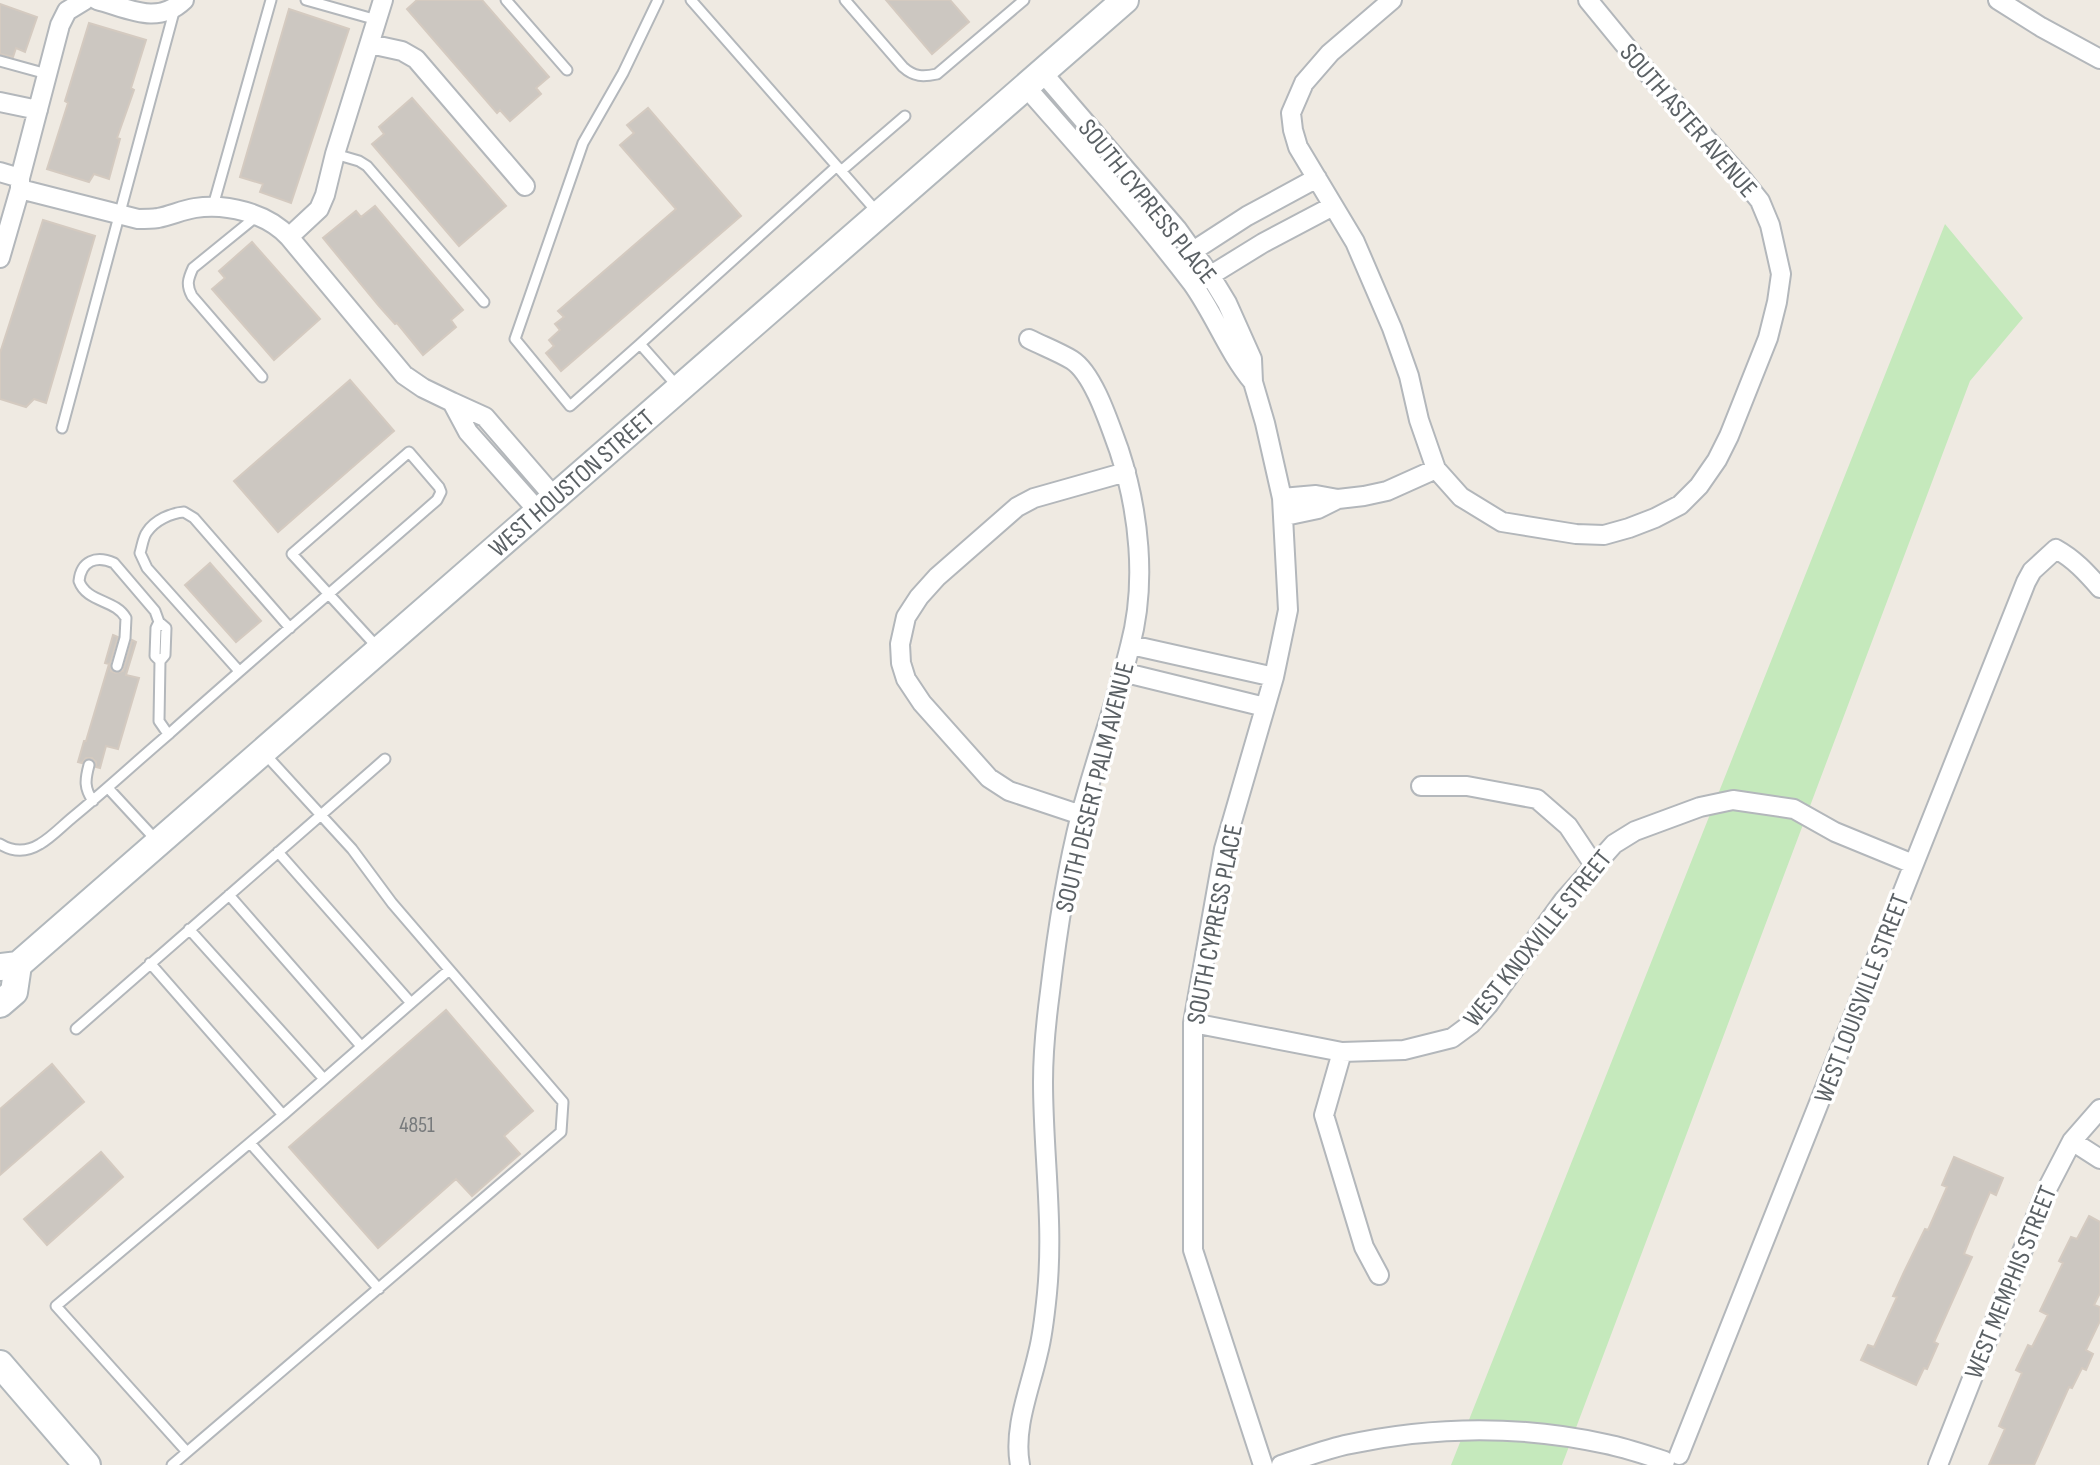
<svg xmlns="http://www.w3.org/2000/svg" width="2100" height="1465" font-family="'Sofia Sans Condensed',sans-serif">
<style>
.green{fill:#c5e9bc}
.building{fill:#ccc7c1;stroke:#d4cac0;stroke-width:2}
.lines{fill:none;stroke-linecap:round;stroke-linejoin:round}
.lane-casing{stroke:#b3b7bb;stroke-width:13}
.street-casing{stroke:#b3b7bb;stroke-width:22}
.secondary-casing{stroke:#b2b8bc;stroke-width:30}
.lane{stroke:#fff;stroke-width:9}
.street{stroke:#fff;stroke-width:18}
.secondary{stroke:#fff;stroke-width:26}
.labels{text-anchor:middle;stroke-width:7;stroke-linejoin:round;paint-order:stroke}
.number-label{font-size:22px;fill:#777a7c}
.street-label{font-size:26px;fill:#5b6165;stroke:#fff}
</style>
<rect width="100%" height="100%" fill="#efeae2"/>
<path class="green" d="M 1945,224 L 2023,318 L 1970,381 L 1562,1465 L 1451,1465 Z"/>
<path class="building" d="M 417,0 L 482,0 L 549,77 L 536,88 L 541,94 L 510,121 L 500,110 L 497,113 L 407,9 Z
M 886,0 L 950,0 L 969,22 L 932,54 Z
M 0,4 L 37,17 L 25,52 L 16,48 L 13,57 L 0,54 Z
M 289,9 L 349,29 L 291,203 L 260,192 L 263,184 L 240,177 Z
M 89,23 L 146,40 L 131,88 L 134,90 L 117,138 L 120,139 L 109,179 L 94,174 L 89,182 L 47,169 L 68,103 L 65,101 Z
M 412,98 L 506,206 L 459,246 L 372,144 L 384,134 L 379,127 Z
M 648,108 L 741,216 L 561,371 L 546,353 L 554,346 L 549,340 L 560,330 L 555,324 L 564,317 L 558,311 L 676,209 L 620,145 L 634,133 L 627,125 Z
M 375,206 L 463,310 L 451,320 L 456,327 L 423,355 L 397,323 L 395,324 L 379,306 L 323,238 L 356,211 L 361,217 Z
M 43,220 L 95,236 L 46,403 L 34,399 L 26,407 L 0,399 L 0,353 Z
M 252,242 L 320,319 L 274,360 L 212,289 L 225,278 L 219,271 Z
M 350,380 L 394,431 L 278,532 L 234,481 Z
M 210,563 L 261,621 L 236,642 L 185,585 Z
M 113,635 L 118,637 L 110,664 L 111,671 L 116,673 L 123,671 L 132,640 L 136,642 L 126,675 L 139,678 L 118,749 L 106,746 L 100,768 L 96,767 L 96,762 L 92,758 L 86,758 L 82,763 L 78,762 L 84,741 L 86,741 L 109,664 L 105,663 Z
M 446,1010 L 533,1111 L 504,1136 L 520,1154 L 472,1196 L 456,1179 L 378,1248 L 289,1147 Z
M 52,1064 L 84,1102 L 0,1175 L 0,1109 Z
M 101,1152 L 123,1177 L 47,1245 L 24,1219 Z
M 1954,1157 L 2003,1178 L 1996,1195 L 1990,1192 L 1974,1229 L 1964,1254 L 1972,1257 L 1934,1342 L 1938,1344 L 1927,1369 L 1924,1368 L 1916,1385 L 1861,1360 L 1868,1345 L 1874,1347 L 1897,1297 L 1893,1296 L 1904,1272 L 1925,1229 L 1928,1230 L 1947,1187 L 1942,1185 Z
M 2089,1216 L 2100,1222 L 2100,1293 L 2094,1305 L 2100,1307 L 2100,1321 L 2086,1350 L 2093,1354 L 2086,1370 L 2082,1368 L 2072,1388 L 2069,1387 L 2034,1465 L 1989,1465 L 2005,1429 L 1999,1426 L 2022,1373 L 2016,1370 L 2028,1345 L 2032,1347 L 2048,1315 L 2040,1311 L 2063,1263 L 2059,1261 L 2071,1237 L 2077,1239 Z"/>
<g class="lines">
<defs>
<path id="lane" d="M 306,0 L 377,20
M 506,0 L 567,70
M 691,0 L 878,213
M 845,0 L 903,67 C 914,77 923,77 937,74 L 1024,0
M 0,61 L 47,74
M 335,154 L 359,161 L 367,166 L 484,302
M 841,171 L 905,116
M 213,206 L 271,0
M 257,216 L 193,268 C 188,279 186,285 192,296 L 262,377
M 640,344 L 570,406 L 515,339 L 583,143 L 623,73 L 658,0
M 678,387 L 640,344 L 837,166
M 62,428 L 175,8
M 159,622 L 156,628 L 155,656 L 160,661 L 159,721 L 168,734
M 117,666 L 125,638 L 126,618 C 115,599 87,603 79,581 C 81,561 96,555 114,563 L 155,611 L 159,622 L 166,628 L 165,655 L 160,661
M 239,671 L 147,568 L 140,553 C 142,547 143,537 147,532 C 155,520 171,513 184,512 L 194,518 L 290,628
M 89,765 C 85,780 84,788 93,801
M 108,788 L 157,841
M 0,844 C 13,852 27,852 40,844 C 52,837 62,826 73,817 C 106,790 137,761 170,733 C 258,654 348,578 437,500 L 441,492 L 439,487 L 409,452 L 292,554 L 379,649
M 278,852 L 411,1003
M 229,895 L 361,1046
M 189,929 L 324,1079
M 150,963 L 283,1115 L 56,1306 L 187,1452
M 76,1029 L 385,759
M 283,1115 L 449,970
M 250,1143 L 379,1289
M 172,1465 L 561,1132 L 563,1102 L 392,903 L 352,849 L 265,754"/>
<path id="street" d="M 97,0 C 128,8 157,26 184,0
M 1392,0 L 1330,53 L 1304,83 L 1291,113 L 1293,130 L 1298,147 L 1355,242 L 1392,328 L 1409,376 L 1419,420 L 1436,469 L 1461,497 L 1502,522 L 1576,534 L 1604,535 L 1629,528 L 1655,518 L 1680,505 L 1699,486 L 1717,460 L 1729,436 L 1768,338 L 1777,302 L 1781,274 L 1770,225 L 1760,201 L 1740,176 L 1656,83 L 1588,0
M 1998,0 L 2041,27 L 2100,59
M 370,44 L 402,51 L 416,59 L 525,186
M 1042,72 L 1177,229 L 1210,275 L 1227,303 L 1252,359 L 1253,382 L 1265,423 L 1282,498 L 1288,610 L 1274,677 L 1224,849 L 1193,1023 L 1193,1250 L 1263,1465
M 1026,87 C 1082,151 1140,215 1192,283 C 1215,315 1228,352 1253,382
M 0,102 L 38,110
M 0,172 L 20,178
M 20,189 L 138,219 C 145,219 151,219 158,218 C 170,216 182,210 195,208 C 226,203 267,213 289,237 L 404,375 L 423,388 L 452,402
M 289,237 L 319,209 L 325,195 L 335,154 L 383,0
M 1193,251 L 1247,216 L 1317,178
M 0,258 L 20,189 L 20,178 L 60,25 L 67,11 L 85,0
M 1203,280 L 1263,243 L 1333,206
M 1282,498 L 1316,495 L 1338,499 L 1364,496 L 1387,491 L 1436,469
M 539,512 L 468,432 L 452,402 L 485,417 L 555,498
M 1285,516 L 1318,509 L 1338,499
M 1131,645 L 1274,677
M 1122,672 L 1265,707
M 1421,786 L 1467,786 L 1537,799 L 1568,826 L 1594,865
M 1081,815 L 1009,791 L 989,778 L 922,703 L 906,679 L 901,663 L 900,644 L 906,617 L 919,597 L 937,577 L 1017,507 L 1034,498 L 1126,472
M 1193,1023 L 1342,1052 L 1404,1050 L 1452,1038 L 1471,1024 L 1488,1005 L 1564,900 L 1614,844 L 1635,831 L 1700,807 L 1733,800 L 1794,809 L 1835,832 L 1913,864
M 1342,1052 L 1324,1115 L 1364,1247 L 1379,1275
M 2072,1141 L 2100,1159
M 1679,1455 L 2026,582 L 2032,571 L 2056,549 C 2074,559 2086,572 2100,588
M 1020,1465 C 1013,1428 1030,1389 1038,1353 C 1043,1334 1045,1313 1047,1293 C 1054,1223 1043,1153 1043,1082 C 1043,1053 1046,1022 1050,992 C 1057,932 1066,873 1081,814 C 1096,758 1116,703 1130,646 C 1147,583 1139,511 1119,450 C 1110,426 1094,374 1072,360 C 1059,352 1043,346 1029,339
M 1281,1465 C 1302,1458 1324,1450 1345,1445 C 1432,1426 1520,1425 1606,1444 C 1626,1448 1646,1455 1665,1461
M 1938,1465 L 2046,1191 L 2072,1141 L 2100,1109"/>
<g id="secondary">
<path id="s1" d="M 0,967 L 18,965 L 1125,0"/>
<path d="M 0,1004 L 14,992 L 18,965"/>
<path d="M 0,1364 L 87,1465"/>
</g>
</defs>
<use href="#lane" class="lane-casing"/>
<use href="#street" class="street-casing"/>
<use href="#secondary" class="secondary-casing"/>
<use href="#lane" class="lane"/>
<use href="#street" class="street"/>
<use href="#secondary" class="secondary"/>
</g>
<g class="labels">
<g class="number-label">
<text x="417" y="1132">4851</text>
</g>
<g class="street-label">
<text transform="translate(1689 120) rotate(49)" y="9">SOUTH ASTER AVENUE</text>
<text transform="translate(1148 201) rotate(51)" y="9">SOUTH CYPRESS PLACE</text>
<text dy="9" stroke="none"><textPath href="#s1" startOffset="752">WEST HOUSTON STREET</textPath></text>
<text transform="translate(1094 787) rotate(-76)" y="9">SOUTH DESERT PALM AVENUE</text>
<text transform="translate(1214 924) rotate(-79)" y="9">SOUTH CYPRESS PLACE</text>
<text transform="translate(1537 938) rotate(-51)" y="9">WEST KNOXVILLE STREET</text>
<text transform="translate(1861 998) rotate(-69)" y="9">WEST LOUISVILLE STREET</text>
<text transform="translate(2010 1282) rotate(-68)" y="9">WEST MEMPHIS STREET</text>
</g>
</g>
</svg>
